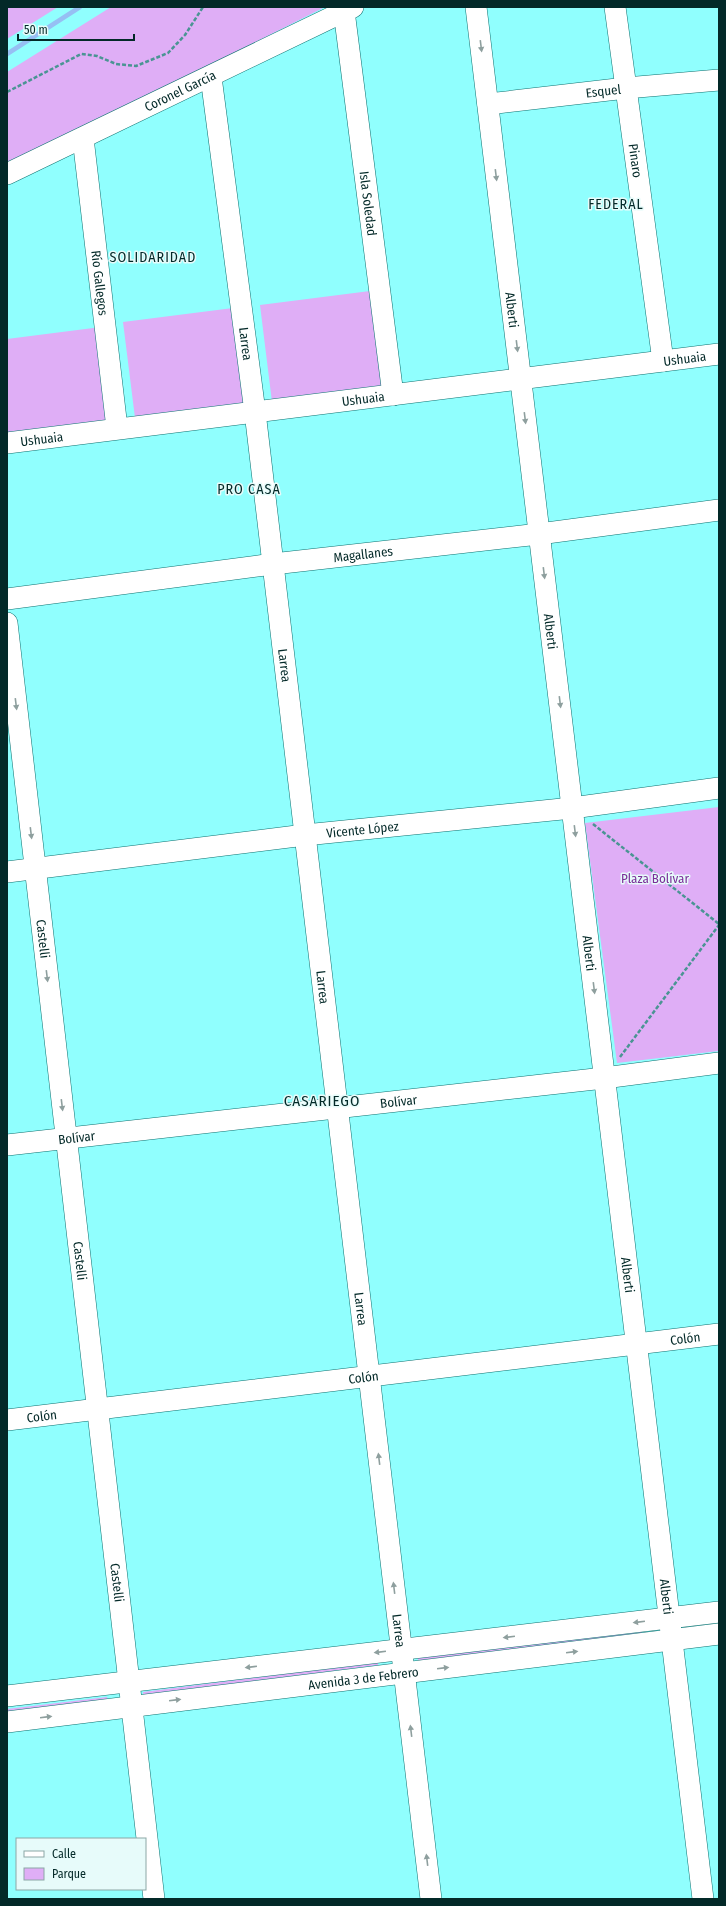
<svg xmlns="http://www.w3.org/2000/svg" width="726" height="1906" font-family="'Fira Sans Condensed',sans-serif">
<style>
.green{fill:#dfaef6}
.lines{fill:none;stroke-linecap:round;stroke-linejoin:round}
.stream{stroke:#96bff3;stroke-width:4.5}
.minor-casing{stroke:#0e7271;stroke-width:22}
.path{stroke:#4a9493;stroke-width:2.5;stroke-dasharray:4 2;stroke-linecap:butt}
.minor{stroke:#fff;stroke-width:21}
.oneway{fill:#8e9f9e}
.labels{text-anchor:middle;stroke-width:3;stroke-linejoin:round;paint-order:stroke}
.street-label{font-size:13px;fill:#032928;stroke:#e7fbfa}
.park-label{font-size:13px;fill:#7a2d98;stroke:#e7fbfa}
.neighbourhood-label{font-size:14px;letter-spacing:1px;fill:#032928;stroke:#e7fbfa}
.quarter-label{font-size:15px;letter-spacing:1px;fill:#032928;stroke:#e7fbfa}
</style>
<rect width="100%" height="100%" fill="#90fffe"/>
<path class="green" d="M 7,7 L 58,7 L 7,39 Z
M 111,7 L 325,7 L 7,167 L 7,72 Z
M 370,291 L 382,387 L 272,402 L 260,305 Z
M 233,308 L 245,404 L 135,418 L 123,322 Z
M 101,327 L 113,423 L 7,437 L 7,339 Z
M 719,807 L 719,1051 L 617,1063 L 585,823 Z
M 642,1629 L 642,1633 L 418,1661 L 418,1657 Z
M 378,1662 L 378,1665 L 143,1696 L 143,1692 Z
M 107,1697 L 108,1701 L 7,1713 L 7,1709 Z"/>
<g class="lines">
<path class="stream" d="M 7,54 L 80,7"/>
<defs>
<g id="minor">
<path id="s1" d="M 476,7 L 703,1899"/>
<path id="s2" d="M 615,7 L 663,361"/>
<path id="s3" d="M 344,11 L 393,395"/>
<path id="s4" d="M 211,77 L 255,412 L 431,1899"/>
<path id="s5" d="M 488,104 L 626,88 L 719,80"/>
<path id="s6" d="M 83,138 L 117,428"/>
<path id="s7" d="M 7,174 L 353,7"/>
<path id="s8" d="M 7,443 L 719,354"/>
<path id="s9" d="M 7,599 L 273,564 L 539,534 L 719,510"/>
<path id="s10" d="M 7,623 L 154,1899"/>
<path id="s11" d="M 7,872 L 305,835 L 572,808 L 719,788"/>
<path id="s12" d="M 7,1145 L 604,1078 L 719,1063"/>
<path id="s13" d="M 7,1420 L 719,1334"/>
<path d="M 7,1696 L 719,1612"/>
<path id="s14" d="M 7,1722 L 719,1634"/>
</g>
</defs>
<use href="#minor" class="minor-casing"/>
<path class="path" d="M 7,92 L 81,54 L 97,56 L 116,64 L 136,66 L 168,53 L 185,35 L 203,7
M 593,824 L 719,924
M 620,1057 L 719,925"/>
<use href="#minor" class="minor"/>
</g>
<defs><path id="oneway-solid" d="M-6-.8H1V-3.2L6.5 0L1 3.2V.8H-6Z"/></defs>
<g class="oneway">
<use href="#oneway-solid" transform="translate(481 46) rotate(83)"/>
<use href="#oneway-solid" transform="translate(496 175) rotate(83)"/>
<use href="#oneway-solid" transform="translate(517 346) rotate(83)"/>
<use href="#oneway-solid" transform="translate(525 418) rotate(83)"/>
<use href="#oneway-solid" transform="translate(544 573) rotate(83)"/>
<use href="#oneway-solid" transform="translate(560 702) rotate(83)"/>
<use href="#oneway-solid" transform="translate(16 704) rotate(83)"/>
<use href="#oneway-solid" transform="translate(575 831) rotate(83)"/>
<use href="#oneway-solid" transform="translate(31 833) rotate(83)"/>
<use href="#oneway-solid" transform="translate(47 976) rotate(83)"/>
<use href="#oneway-solid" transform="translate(594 988) rotate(83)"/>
<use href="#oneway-solid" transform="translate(62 1105) rotate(83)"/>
<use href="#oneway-solid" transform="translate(379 1459) rotate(-97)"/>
<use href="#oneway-solid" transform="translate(394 1588) rotate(-97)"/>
<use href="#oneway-solid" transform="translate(639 1622) rotate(173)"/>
<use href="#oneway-solid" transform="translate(509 1637) rotate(173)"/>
<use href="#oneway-solid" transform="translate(380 1652) rotate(173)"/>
<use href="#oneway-solid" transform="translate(572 1652) rotate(-7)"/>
<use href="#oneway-solid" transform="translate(251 1667) rotate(173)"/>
<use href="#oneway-solid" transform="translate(443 1668) rotate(-7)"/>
<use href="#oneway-solid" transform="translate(175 1700) rotate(-7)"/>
<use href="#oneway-solid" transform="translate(46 1717) rotate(-7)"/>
<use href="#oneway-solid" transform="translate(411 1731) rotate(-97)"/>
<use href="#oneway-solid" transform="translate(427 1860) rotate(-97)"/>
</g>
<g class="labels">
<g class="street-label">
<text dy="5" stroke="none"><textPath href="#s5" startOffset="116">Esquel</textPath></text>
<text dy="5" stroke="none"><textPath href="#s7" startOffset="192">Coronel García</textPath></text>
<text dy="5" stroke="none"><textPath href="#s2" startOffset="155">Pinaro</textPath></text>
<text dy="5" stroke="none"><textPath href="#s3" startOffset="194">Isla Soledad</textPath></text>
<text dy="5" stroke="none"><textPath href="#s6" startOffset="146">Río Gallegos</textPath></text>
<text dy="5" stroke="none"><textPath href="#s1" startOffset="305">Alberti</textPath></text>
<text dy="5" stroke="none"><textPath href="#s4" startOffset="269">Larrea</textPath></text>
<text dy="5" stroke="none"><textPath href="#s8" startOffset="683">Ushuaia</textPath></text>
<text dy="5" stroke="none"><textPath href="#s8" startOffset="359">Ushuaia</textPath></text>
<text dy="5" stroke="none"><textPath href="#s8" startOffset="35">Ushuaia</textPath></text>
<text dy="5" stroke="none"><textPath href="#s9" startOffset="359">Magallanes</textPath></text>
<text dy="5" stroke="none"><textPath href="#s1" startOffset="629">Alberti</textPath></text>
<text dy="5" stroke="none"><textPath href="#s4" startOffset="593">Larrea</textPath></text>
<text dy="5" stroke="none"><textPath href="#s11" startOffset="358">Vicente López</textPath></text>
<text dy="5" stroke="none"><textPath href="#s10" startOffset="318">Castelli</textPath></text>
<text dy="5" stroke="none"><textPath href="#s1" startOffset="953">Alberti</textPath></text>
<text dy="5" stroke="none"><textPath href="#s4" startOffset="917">Larrea</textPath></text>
<text dy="5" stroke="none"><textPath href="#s12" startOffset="394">Bolívar</textPath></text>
<text dy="5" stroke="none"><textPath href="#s12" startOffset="70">Bolívar</textPath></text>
<text dy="5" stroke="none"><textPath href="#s10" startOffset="642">Castelli</textPath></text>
<text dy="5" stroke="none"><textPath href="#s1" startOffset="1277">Alberti</textPath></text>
<text dy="5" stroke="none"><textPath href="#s4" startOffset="1241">Larrea</textPath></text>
<text dy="5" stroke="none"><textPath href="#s13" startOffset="683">Colón</textPath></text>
<text dy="5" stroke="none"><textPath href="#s13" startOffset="359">Colón</textPath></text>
<text dy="5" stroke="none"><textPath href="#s13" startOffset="35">Colón</textPath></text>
<text dy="5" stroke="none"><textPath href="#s10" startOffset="966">Castelli</textPath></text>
<text dy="5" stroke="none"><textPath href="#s1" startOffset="1601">Alberti</textPath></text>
<text dy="5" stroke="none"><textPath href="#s4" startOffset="1565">Larrea</textPath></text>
<text dy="5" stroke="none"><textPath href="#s14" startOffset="359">Avenida 3 de Febrero</textPath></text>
</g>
<g class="park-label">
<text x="655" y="883">Plaza Bolívar</text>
</g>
<g class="neighbourhood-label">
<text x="616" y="209">FEDERAL</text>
<text x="153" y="262">SOLIDARIDAD</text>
<text x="249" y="494">PRO CASA</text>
</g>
<g class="quarter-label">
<text x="322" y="1106">CASARIEGO</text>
</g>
</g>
<rect width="726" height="1906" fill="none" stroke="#032928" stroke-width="16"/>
<rect x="16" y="1838" width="130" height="52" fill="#e7fbfa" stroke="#8ca7a6"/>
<rect x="24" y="1851" width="20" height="6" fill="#ffffff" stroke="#8ca7a6"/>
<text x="52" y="1858" font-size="12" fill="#032928">Calle</text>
<rect x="24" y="1868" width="20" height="12" fill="#dfaef6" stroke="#8ca7a6"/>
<text x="52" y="1878" font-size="12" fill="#032928">Parque</text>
<path d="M18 34v6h116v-6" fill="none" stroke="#032928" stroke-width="2"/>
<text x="24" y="34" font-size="12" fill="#032928" stroke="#e7fbfa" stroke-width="3" paint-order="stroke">50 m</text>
</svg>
